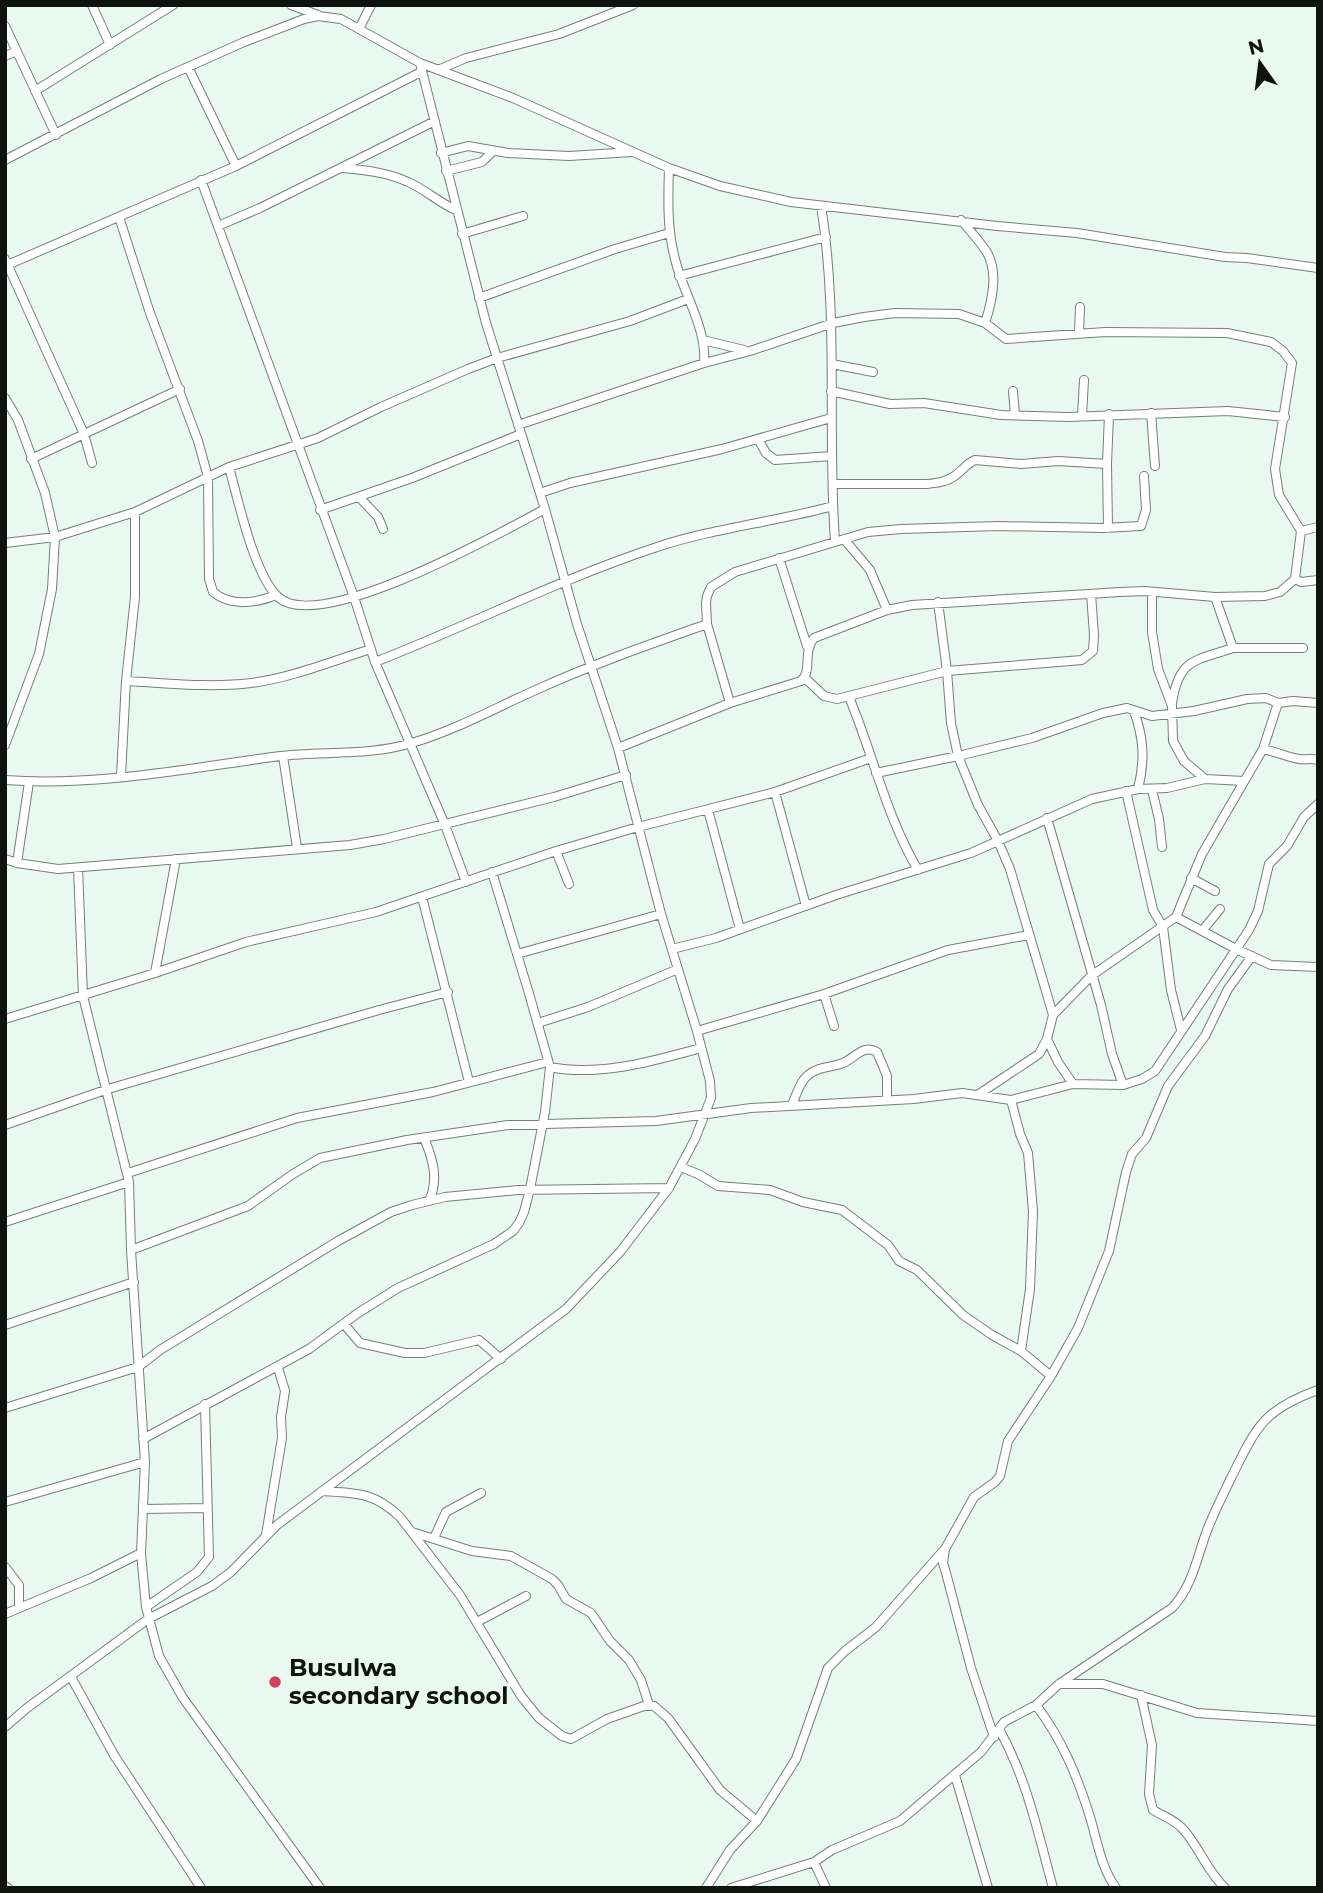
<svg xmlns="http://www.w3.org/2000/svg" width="1323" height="1893" font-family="Montserrat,sans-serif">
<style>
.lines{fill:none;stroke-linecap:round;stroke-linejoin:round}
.street-casing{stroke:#738079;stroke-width:10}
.street{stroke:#fff;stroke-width:8}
.poi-dot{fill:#d24158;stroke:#e9f8f1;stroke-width:2.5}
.labels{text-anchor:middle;stroke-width:7;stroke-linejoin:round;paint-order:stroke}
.poi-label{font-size:24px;font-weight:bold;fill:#0e1310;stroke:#e9f8f1;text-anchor:start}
</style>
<rect width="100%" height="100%" fill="#e9f8f1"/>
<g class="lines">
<defs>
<path id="street" d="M 92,5 L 110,45
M 291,5 L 318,15
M 5,26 L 56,135
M 360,27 L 371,5
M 5,56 L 17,51
M 188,67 L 236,166
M 438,70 L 466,58 L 559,34 L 633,5
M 35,91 L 173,5
M 441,153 L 468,146 L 508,153 L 569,156 L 632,152
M 5,160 L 161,79 L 244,42 L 304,19 L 318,16 L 341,19 L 420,63 L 513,98 L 669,168 L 720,186 L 791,202 L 997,226 L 1077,233 L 1225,257 L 1247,258 L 1318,268
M 342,168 C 364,170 387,172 408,182 C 425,189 439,203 456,210
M 669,168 C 668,200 667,229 675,259 C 683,293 707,328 704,363
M 446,171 L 482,162 L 493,151
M 201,180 L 354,597 L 375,662 L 445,825 L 466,882
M 821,206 C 839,317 827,429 835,541
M 119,217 L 150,313 L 198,441 L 208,477 L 209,579 L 213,592 C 231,607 256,603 276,595
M 961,220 C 969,230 979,240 986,251 C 999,271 992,302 985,323
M 218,226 L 260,208 L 433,122
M 462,234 L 523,216
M 5,259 L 84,434 L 92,463
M 5,266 L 236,166 L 421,72
M 679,276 L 826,237
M 479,298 L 615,249 L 669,233
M 1079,333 L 1080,307
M 703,340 L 744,350
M 832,364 L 873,372
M 831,391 L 890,404 L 924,403 L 1001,415 L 1068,417 L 1228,411 L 1285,417
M 1013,391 L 1015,415
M 5,398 L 18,420 L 45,493 L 55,537 L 52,589 L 39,654 L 5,745
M 1151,413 L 1155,466
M 1082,416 L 1084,380
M 518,425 L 704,363 L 750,351 L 833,323 L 864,317 L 895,313 L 959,314 L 985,323 L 1006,339 L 1105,332 L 1227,333 L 1271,342 L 1283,351 L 1292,363 L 1275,469 L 1279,495 L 1301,531 L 1295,579 L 1280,592 L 1265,596 L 1215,597 L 1145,591 L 1120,592 L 912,605 L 887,610 L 814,638 C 802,653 813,670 801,681 L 730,703 L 618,748
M 758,439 L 766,453 L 775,460 L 832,456
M 31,459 L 180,389
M 229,467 C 238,499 254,575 278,597 C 319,635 500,533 545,509
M 834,484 L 927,484 C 937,483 947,482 956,475 C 963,470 967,463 975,460 L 1021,464 L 1058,461 L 1107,464
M 540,493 L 570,483 L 722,449 L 831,418
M 359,497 L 378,517 L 383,529
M 320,510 L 412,478 L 521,434
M 1108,528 L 1107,464 L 1109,414
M 1301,531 L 1318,527
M 844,539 L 870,570 L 887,610
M 5,543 L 55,537 L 135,512 L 229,467 L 318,438 L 381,407 L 468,369 L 497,358 L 630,321 L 688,299
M 779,558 L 807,646
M 1295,579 L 1301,582 L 1318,580
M 1152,593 L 1152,632 L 1158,669 L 1172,706 L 1173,741 L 1184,761 L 1205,779
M 938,602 L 947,671 L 951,723 L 958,756 L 978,805 L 998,841 L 1010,869 L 1053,1015
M 1233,648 L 1303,648
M 375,662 C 470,625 560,579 657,547 C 714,528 775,522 833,506
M 805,678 L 824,696 L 837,699 L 947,671 L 1082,660 L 1093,651 L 1094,635 L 1091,594
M 126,681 C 167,683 210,688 251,683 C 291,678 332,661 371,649
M 849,697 C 873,754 886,816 918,870
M 730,703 L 707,624 L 706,603 L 707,596 L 711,587 L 735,572 L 868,532 L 901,529 L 998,526 L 1103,528 L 1141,526 L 1146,510 L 1144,476
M 1172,703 C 1179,658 1195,661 1233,648 L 1215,597
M 1134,711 C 1144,739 1145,760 1138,789
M 1263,749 C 1274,751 1290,758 1299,759 C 1307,760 1310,758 1318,760
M 283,756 L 297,848
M 876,773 L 958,756 L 1032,738 L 1103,713 L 1127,708 L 1152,716 L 1194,711 L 1247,699 L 1266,698 L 1278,703
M 121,776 L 126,681 L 135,597 L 135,512
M 5,780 C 96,787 190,768 280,756 C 324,751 369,756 412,743 C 456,730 497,707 538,689 C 593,664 651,644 707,624
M 1152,790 L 1159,819 L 1162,847
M 1126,791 L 1153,910 L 1163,927 L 1171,990 L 1181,1030
M 775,792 L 806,906
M 708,810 L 740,929
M 1047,818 L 1101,1005 L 1112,1054 L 1123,1085
M 556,851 L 569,884
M 5,859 L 17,863 L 58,869 L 350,845 L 384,839 L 554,797 L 626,775
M 17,863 L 29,782
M 78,868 L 83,996 L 129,1182 L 131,1250 L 145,1462 L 141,1553 L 146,1607 L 159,1656 L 183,1698 L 320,1888
M 1191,878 L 1215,891
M 422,897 L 469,1082
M 1176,917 L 1236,949 L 1271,965 L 1318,967
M 1202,931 L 1220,909
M 672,949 L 716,938 L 836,895 L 971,853 L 1092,799 L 1138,789 L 1167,788 L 1205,779 L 1244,781
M 517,954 L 661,914
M 155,973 L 176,859
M 824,994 L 834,1026
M 5,1019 L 155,973 L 246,942 L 376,912 L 556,851 L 638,827 L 775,792 L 871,758
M 538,1023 L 588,1007 L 678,969
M 697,1031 L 824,994 L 948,950 L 1029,935
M 1047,1039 L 1058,1062 L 1073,1084
M 550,1067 C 599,1077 653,1061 701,1048
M 979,1094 L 1039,1054 L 1047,1039 L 1053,1015 L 1091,976 L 1176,917 L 1202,854 L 1263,749 L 1278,703 L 1293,701 L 1318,703
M 1011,1100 L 1020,1134 L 1028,1153 L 1033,1211 L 1030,1289 L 1021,1351
M 792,1105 C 796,1096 799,1083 807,1076 C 818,1066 830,1068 843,1063 C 855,1058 863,1044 877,1052 L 887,1076 L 887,1099
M 5,1125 L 108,1089 L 379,1010 L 448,992
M 424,1138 C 433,1159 439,1180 429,1201
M 681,1167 L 700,1175 L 718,1186 L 770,1190 L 803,1202 L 842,1210 L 888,1245 L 899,1261 L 917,1270 L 963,1315 L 992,1335 L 1021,1351 L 1051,1376
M 128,1173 L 297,1118 L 433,1092 L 548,1062
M 5,1222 L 129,1182
M 131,1250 L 248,1206 L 293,1174 L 320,1158 L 407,1140 L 508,1125 L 656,1121 L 751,1108 L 914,1099 L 962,1093 L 1011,1100 L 1073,1084 L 1123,1085 L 1142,1079 L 1155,1071 L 1249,930 L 1258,911 L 1269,864 L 1287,846 L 1304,817 L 1318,804
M 344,1324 L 360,1343 L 405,1353 L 424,1353 L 479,1340 L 501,1359
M 5,1325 L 134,1282
M 5,1408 L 138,1367 L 160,1350 L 338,1241 L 391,1212 L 412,1205 L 445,1197 L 518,1190 L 669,1188
M 143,1439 L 309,1349 L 358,1313 L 398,1288 L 494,1244 L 513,1231 L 519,1223 L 524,1212 L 530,1189 L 545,1112 L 550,1067 L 528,990 L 492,872
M 322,1491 C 356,1493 374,1492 400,1517 L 460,1595 L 521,1696 L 539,1718 L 562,1736 L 571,1739 L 607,1719 L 644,1706 L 654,1706 L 668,1718 L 720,1790 L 757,1821
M 5,1502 L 145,1462
M 143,1509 L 207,1508
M 412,1532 L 472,1551 L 511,1556 L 552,1579 L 558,1585 L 566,1599 L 591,1613 L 610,1641 L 629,1660 L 641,1680 L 649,1705
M 266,1535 L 282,1438 L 281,1417 L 285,1391 L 278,1368
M 434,1538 L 446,1512 L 481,1493
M 5,1567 L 19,1585 L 19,1608
M 146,1607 L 197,1572 L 209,1557 L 205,1404
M 5,1614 L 91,1578 L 141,1553
M 477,1622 L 526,1596
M 71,1677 L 114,1755 L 201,1888
M 1059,1684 L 1103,1684 L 1197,1713 L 1318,1721
M 1141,1695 L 1152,1745 L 1149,1794 L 1153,1810 C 1163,1816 1173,1819 1182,1828 C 1199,1846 1206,1870 1225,1888
M 1036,1705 C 1062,1740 1077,1775 1090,1817 C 1097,1840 1101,1868 1116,1888
M 5,1727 L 27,1708 L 148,1619 L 212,1586 L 231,1572 L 277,1525 L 566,1309 L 620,1252 L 669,1188 L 695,1139 L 711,1098 L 710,1081 L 697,1031 L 661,914 L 618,748 L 577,624 L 545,509 L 486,323 L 420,63
M 999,1729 C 1027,1779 1038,1833 1053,1888
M 994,1737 L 971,1668 L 946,1573 L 943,1563 L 945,1549 L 974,1497 L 995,1482 L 1000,1476 L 1008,1441 L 1051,1376 L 1078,1328 L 1109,1251 L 1126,1172 L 1132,1154 L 1146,1138 L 1168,1086 L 1205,1036 L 1228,989 L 1252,956
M 955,1775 L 988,1888
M 814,1862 L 826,1888
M 5,1886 L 8,1888
M 706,1888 L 730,1850 L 757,1821 L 796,1759 L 828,1668 L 845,1651 L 876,1627 L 943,1551
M 731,1888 L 814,1862 L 832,1850 L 900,1821 L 981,1752 L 1004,1722 L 1036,1705 L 1059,1684 L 1172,1608 C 1191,1588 1196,1562 1205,1536 C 1212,1516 1222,1497 1231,1478 C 1256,1428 1262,1410 1318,1390"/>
</defs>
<use href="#street" class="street-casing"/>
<use href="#street" class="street"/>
</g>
<circle class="poi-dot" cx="275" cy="1682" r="7"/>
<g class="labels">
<g class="poi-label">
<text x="289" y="1676">Busulwa<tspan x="289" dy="28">secondary school</tspan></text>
</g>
</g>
<rect width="1323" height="1893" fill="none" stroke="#0e1310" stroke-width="14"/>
<g transform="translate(1260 63) rotate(346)" stroke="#e9f8f1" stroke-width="5" paint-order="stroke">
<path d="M0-5L12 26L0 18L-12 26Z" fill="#0e1310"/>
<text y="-10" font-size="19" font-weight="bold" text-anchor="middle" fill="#0e1310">N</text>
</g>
</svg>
